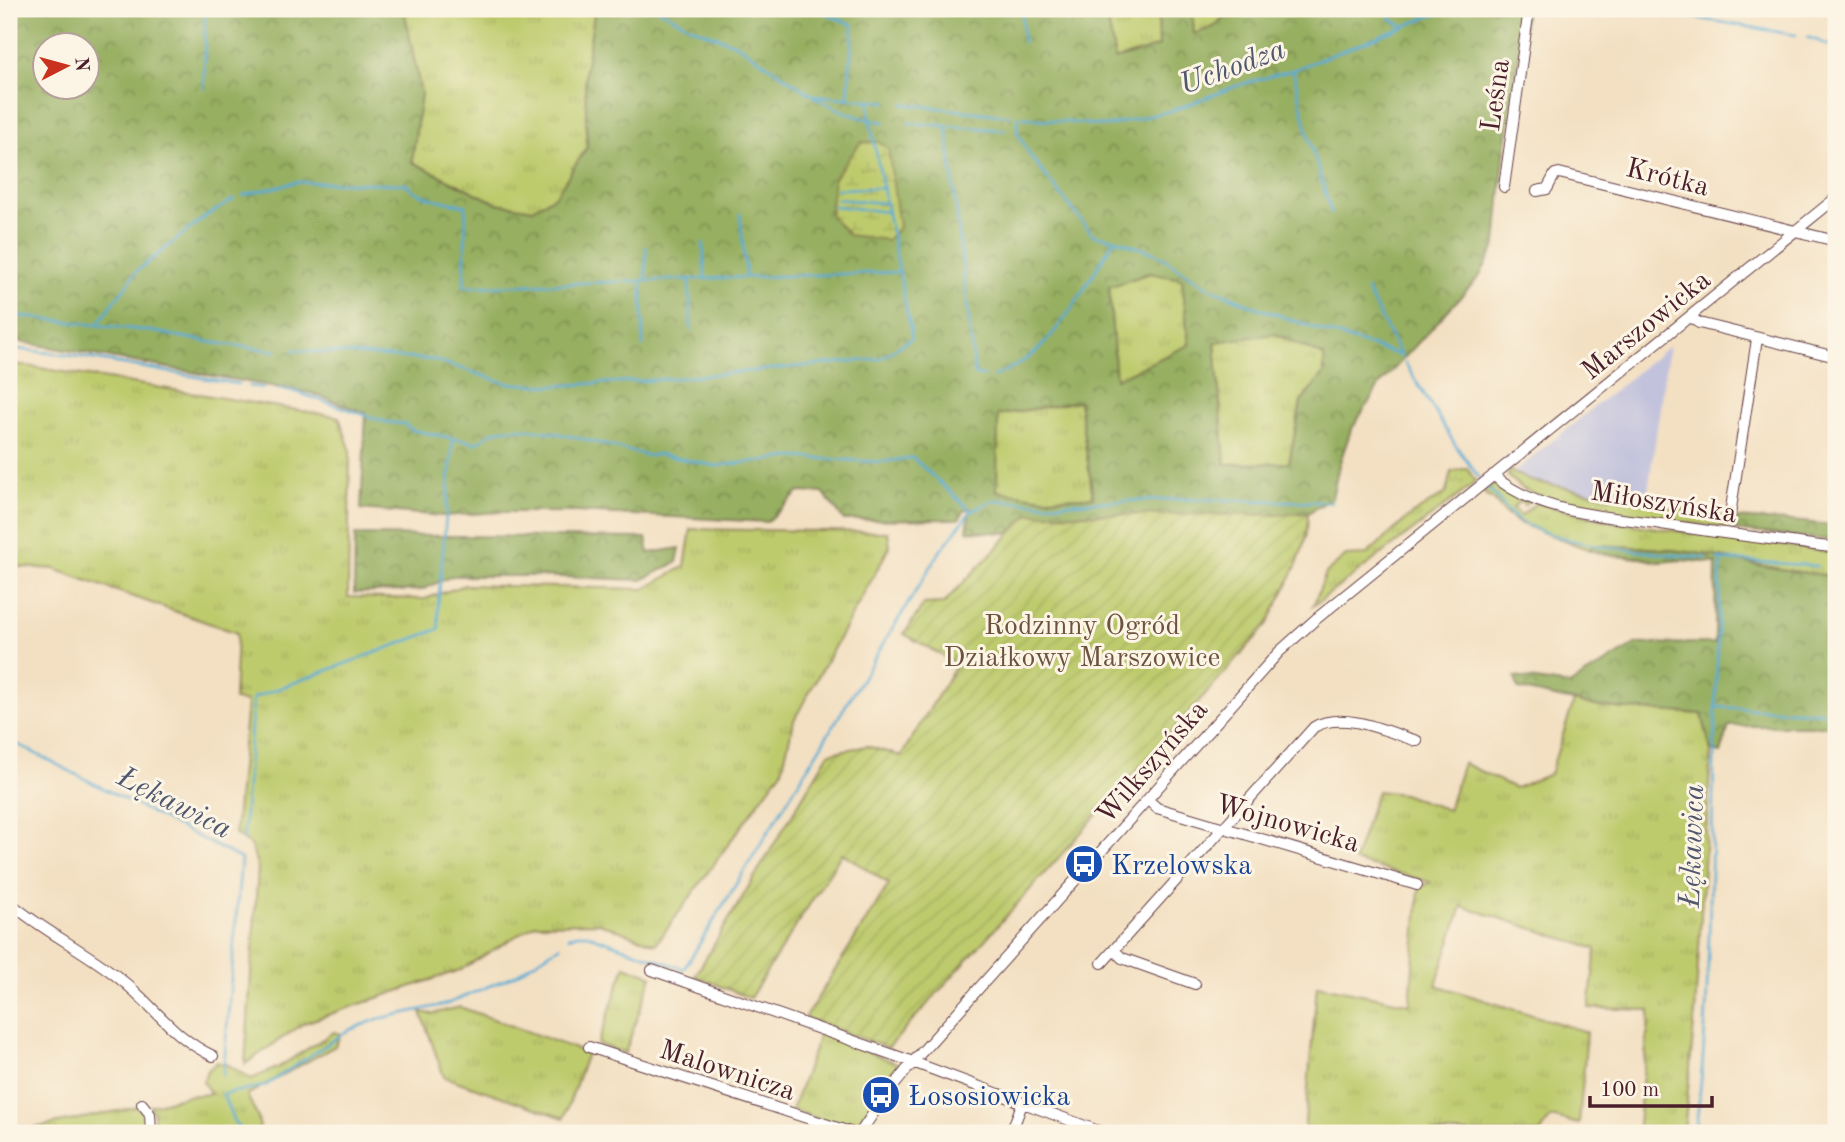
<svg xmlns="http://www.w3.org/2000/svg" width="1845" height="1142" font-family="'Old Standard TT',serif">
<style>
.industrial{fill:#c2c2dc}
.grass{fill:url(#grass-tufts);stroke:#84754c;stroke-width:2}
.forest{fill:url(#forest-crowns);stroke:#706746;stroke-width:2;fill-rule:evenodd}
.wetland{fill:url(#wetland-marsh);stroke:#84754c;stroke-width:2}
.garden{fill:url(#garden-furrows);stroke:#84754c;stroke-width:2}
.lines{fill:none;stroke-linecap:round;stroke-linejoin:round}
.stream{stroke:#58abd4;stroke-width:2.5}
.minor-casing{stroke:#633c42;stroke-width:12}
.minor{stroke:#fff;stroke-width:10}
.labels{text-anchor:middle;stroke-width:6;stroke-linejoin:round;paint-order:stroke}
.street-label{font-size:28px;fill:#4a1f2b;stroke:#fcf5e5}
.park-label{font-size:28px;fill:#6d533f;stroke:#fcf5e5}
.transit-label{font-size:28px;fill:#164399;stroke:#fcf5e5;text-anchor:start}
.water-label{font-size:30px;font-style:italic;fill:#50576f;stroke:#fcf5e5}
</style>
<defs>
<pattern id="grass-tufts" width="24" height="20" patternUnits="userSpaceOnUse" patternTransform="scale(1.75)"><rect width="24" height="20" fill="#becb6d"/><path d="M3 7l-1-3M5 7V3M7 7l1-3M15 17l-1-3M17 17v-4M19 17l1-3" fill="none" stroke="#a5ae5f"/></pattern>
<pattern id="forest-crowns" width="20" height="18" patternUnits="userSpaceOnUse" patternTransform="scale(1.75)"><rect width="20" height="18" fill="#96af60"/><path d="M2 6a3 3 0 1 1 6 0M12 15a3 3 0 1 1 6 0" fill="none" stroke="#7c8e4f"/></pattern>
<pattern id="wetland-marsh" width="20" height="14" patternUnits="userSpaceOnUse" patternTransform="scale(1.75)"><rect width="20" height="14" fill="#becb6d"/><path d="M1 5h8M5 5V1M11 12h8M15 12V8" fill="none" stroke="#a5ae5f"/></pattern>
<pattern id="garden-furrows" width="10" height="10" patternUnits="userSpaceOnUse" patternTransform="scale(1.75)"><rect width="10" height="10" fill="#becb6d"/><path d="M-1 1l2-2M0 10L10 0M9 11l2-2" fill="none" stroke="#a5ae5f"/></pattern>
</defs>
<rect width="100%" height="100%" fill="#fcf5e5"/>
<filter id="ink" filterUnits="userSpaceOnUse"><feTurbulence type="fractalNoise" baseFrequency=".0143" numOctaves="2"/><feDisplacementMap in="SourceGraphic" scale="14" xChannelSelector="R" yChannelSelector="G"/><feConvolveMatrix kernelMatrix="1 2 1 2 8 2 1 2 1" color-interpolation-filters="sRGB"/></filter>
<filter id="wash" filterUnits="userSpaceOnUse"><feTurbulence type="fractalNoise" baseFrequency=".00686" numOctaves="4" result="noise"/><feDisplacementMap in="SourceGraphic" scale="28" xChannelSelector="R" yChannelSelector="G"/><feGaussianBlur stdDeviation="1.57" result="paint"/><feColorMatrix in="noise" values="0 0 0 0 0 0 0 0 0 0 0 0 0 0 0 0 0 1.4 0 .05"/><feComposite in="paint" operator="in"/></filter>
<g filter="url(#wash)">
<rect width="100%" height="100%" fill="#f3e0c2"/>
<path class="industrial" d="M 1669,346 L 1646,504 L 1531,481 L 1513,473 Z"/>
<path class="grass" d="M 404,9 L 595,9 L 585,71 L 587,147 L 556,195 L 533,209 L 496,203 L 412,162 L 421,93 Z
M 1106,9 L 1158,9 L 1159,46 L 1115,60 Z
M 1192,9 L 1232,9 L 1214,27 L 1194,34 Z
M 1150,273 L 1182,279 L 1189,345 L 1115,380 L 1109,286 Z
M 1275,334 L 1324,356 L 1324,374 L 1301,402 L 1289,463 L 1225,464 L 1215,341 Z
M 9,363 L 339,417 L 350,449 L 348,597 L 425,599 L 465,585 L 644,589 L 685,566 L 691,529 L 888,532 L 890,546 L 794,720 L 782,770 L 656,944 L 599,923 L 536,924 L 460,970 L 304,1023 L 245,1064 L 258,868 L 251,846 L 235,834 L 247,702 L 234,700 L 237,633 L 54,569 L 9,566 Z
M 1079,401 L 1093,498 L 1043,498 L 996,491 L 998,415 Z
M 1467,468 L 1475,481 L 1470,487 L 1313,606 L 1326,573 L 1346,556 L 1366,555 L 1411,515 L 1446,493 L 1451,472 Z
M 1510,469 L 1513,473 L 1531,481 L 1727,518 L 1727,528 L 1613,513 L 1552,501 L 1523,489 L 1508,476 Z
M 1494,484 L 1528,502 L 1524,506 L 1520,501 L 1513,508 L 1521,516 L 1536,503 L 1613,522 L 1836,553 L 1836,576 C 1800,573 1765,567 1729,559 C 1686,549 1637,547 1593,545 L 1590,550 L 1519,523 L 1506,514 L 1493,499 L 1486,496 L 1483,490 Z
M 1574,701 L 1600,707 L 1702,714 L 1711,751 L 1695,1013 L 1684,1133 L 1637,1133 L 1650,1010 L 1589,1008 L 1596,949 L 1462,906 L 1436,985 L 1587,1032 L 1579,1124 L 1551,1117 L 1540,1133 L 1304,1133 L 1317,985 L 1410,1004 L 1419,889 L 1430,882 L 1354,861 L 1377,791 L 1403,794 L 1448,810 L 1463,763 L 1515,788 L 1550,774 Z
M 625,966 L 652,976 L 625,1053 L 598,1044 Z
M 460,1007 L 587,1053 L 564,1118 L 444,1077 L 421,1012 L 432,1014 Z
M 334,1032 L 341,1034 L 335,1046 L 247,1095 L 258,1118 L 261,1133 L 154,1133 L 154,1115 L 150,1106 L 186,1096 L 211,1094 L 203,1082 L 207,1071 L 217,1062 L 230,1066 L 251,1079 L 277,1068 Z
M 820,1033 L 899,1064 L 852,1130 L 792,1110 Z
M 137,1107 L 145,1111 L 149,1133 L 9,1133 Z"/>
<path class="forest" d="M 9,9 L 404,9 L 421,93 L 412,162 L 496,203 L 533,209 L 556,195 L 587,147 L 585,71 L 595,9 L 1106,9 L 1115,60 L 1159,46 L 1158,9 L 1192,9 L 1194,34 L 1214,27 L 1232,9 L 1526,9 L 1504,156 L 1496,245 L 1479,277 L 1381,383 L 1351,430 L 1339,465 L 1332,498 L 1308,513 L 1274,515 L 1030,514 L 1010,533 L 967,531 L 970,508 L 964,511 L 959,519 L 844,520 L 823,493 L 799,492 L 767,522 L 577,512 L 500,512 L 444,516 L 361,509 L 366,413 L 311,393 L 9,340 ZM 46,46 L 88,46 L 88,88 L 46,88 ZM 1150,273 L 1182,279 L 1189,345 L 1116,379 L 1109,287 ZM 1275,334 L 1324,356 L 1324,374 L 1301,402 L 1289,463 L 1225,464 L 1215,342 ZM 1079,401 L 1093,497 L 1043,498 L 997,491 L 998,415 Z
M 1737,518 C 1770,521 1804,520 1836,526 L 1836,541 L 1733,530 Z
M 355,535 L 646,538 L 649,553 L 680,548 L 677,562 L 642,580 L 536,576 L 452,576 L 421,590 L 354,593 Z
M 1593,545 C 1636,547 1687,549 1729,559 C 1765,567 1799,573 1836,576 L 1836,726 L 1729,726 L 1721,753 L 1711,751 L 1702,714 L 1600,707 L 1518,689 L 1515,677 L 1569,685 L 1636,644 L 1715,643 L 1716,563 L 1682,560 L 1659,562 L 1641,558 L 1612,556 L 1590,550 Z"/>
<path class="wetland" d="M 861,142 L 878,142 L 888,148 L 899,227 L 887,240 L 849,235 L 830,215 L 834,178 Z"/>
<path class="garden" d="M 1308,513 C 1309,552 1284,589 1267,625 L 888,1048 L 805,1018 L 889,884 L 842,853 L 750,998 L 695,976 L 829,753 L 867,746 L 901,756 L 957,664 L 904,634 L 924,604 L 944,603 L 1029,514 L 1274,515 Z"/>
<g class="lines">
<path class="stream" d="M 658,9 L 691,27 L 738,45 L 812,95 L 887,102
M 816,9 L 853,25 L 848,97
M 1022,9 L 1023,42
M 1388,9 L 1391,19 L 1405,27
M 1427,9 L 1428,17
M 1644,9 L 1796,35
M 1808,37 L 1836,48
M 1293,70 L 1309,138 L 1331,212
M 204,89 L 205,9
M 815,97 C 837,110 859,120 885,122
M 903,104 L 1011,116
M 908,123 L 1005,130
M 947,127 L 975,375 L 984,376
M 836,189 L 884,188
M 243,195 L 297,182 L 406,184 C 419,199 447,201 466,206 L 464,287 L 899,272
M 836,199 L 885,203
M 833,206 L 888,212
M 740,214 L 746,276
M 703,243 L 705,278
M 646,247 L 646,279
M 642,280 L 643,346
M 689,280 L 691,331
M 1366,289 L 1402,358
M 9,315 L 150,331 L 215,343 L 276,351
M 97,325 L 137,271 L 205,217 L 234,199
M 9,348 L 82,357 L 238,384
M 293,350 L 435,360 L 506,383 L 549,386 L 655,380 L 880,359 L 912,338 L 870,121 L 869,101
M 1400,355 L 1320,330 L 1253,306 L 1206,286 L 1157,254 L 1115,239 L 1093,235 L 1030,156 L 1017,131 L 1017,117 L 1107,126 L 1174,110 L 1239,85 L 1293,70 L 1428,17 L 1454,9
M 1405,363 L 1456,446 L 1480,479
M 993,377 C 1008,370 1028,360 1040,348 C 1070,317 1092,275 1115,239
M 249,386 L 264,388
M 277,389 L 293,391 L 386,422 L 404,424 L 412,430 L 477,443 C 483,439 489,434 495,431 C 529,420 613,448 650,456 L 658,454 L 716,466 L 791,457 L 880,462 L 913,458 L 971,511 L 994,500 L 1044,504 L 1179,499 L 1331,502
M 1487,488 C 1500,497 1506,514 1521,522 C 1568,548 1652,552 1706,558
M 1717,559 L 1817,566
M 1715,707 L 1836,713
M 9,740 L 241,859 L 223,1076
M 243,841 L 253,698 L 439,629 L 438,605 L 453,439
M 569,937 L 577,934 L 586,934 L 684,969 L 941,550 L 971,511
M 243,1133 L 233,1120 L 223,1094 L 265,1086 L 347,1031 L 378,1019 L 447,1004 L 515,975 L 560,946
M 1695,1133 C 1707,1047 1708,960 1711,873 C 1714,768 1716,664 1721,559"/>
</g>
</g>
<g filter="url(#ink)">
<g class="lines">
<defs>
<path id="minor" d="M 1504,187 L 1529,9
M 1537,191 L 1547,189 L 1555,174 L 1559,173 L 1836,241
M 1690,317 L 1699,323 L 1836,357
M 1493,475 C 1537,514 1606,516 1661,524 C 1719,533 1778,540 1836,548
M 1730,515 L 1757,339
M 1148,800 L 1157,808 L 1417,885
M 9,902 C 43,931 84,950 119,978 C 154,1005 172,1037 213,1056
M 1114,950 L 1122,958 L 1195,984
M 1102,963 L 1314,727 C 1343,710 1388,732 1417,741
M 652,970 L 902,1058 L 1104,1133
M 589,1047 L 853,1133
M 142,1104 L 150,1114 L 151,1133
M 860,1133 L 883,1099 L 913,1062 L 1279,652 L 1316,619 L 1836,198
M 1011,1133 L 1022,1104"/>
</defs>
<use href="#minor" class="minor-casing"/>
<use href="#minor" class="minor"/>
</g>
</g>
<defs>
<symbol id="bus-disc" viewBox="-11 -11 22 22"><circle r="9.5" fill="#1a4fb4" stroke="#fcf5e5"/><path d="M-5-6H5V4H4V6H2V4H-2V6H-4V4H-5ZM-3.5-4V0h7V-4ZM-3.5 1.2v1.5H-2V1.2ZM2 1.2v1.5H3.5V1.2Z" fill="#fff"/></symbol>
</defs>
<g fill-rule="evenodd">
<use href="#bus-disc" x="1062" y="842" width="44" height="44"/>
<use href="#bus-disc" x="859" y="1073" width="44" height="44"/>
</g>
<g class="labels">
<g class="street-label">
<text transform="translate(1494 95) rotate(-82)" y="10">Leśna</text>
<text transform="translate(1668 176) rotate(14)" y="10">Krótka</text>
<text transform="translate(1645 324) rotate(-39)" y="10">Marszowicka</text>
<text transform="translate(1664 501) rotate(9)" y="10">Miłoszyńska</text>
<text transform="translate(1151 761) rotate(-49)" y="10">Wilkszyńska</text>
<text transform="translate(1288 822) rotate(16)" y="10">Wojnowicka</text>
<text transform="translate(728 1069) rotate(18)" y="10">Malownicza</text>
</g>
<g class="park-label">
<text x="1082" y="634">Rodzinny Ogród<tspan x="1082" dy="32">Działkowy Marszowice</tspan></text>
</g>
<g class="transit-label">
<text x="1111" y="874">Krzelowska</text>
<text x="908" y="1105">Łososiowicka</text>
</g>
<g class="water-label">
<text transform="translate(1232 66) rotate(-20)" y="10">Uchodza</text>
<text transform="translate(175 802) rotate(27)" y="10">Łękawica</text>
<text transform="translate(1691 846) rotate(-88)" y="10">Łękawica</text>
</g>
</g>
<rect width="1845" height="1142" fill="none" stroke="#fcf5e5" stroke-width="35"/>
<g transform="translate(66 66) rotate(84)"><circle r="33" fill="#fcf5e5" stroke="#b59f9b" stroke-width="2"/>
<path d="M0-5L12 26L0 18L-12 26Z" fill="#c8321e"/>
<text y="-10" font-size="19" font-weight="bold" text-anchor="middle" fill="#4a1f2b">N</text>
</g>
<path d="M1590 1096v10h122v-10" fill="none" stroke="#4a1f2b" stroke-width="3.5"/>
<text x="1600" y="1096" font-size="21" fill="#4a1f2b" stroke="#fcf5e5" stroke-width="5" paint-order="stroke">100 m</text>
</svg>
